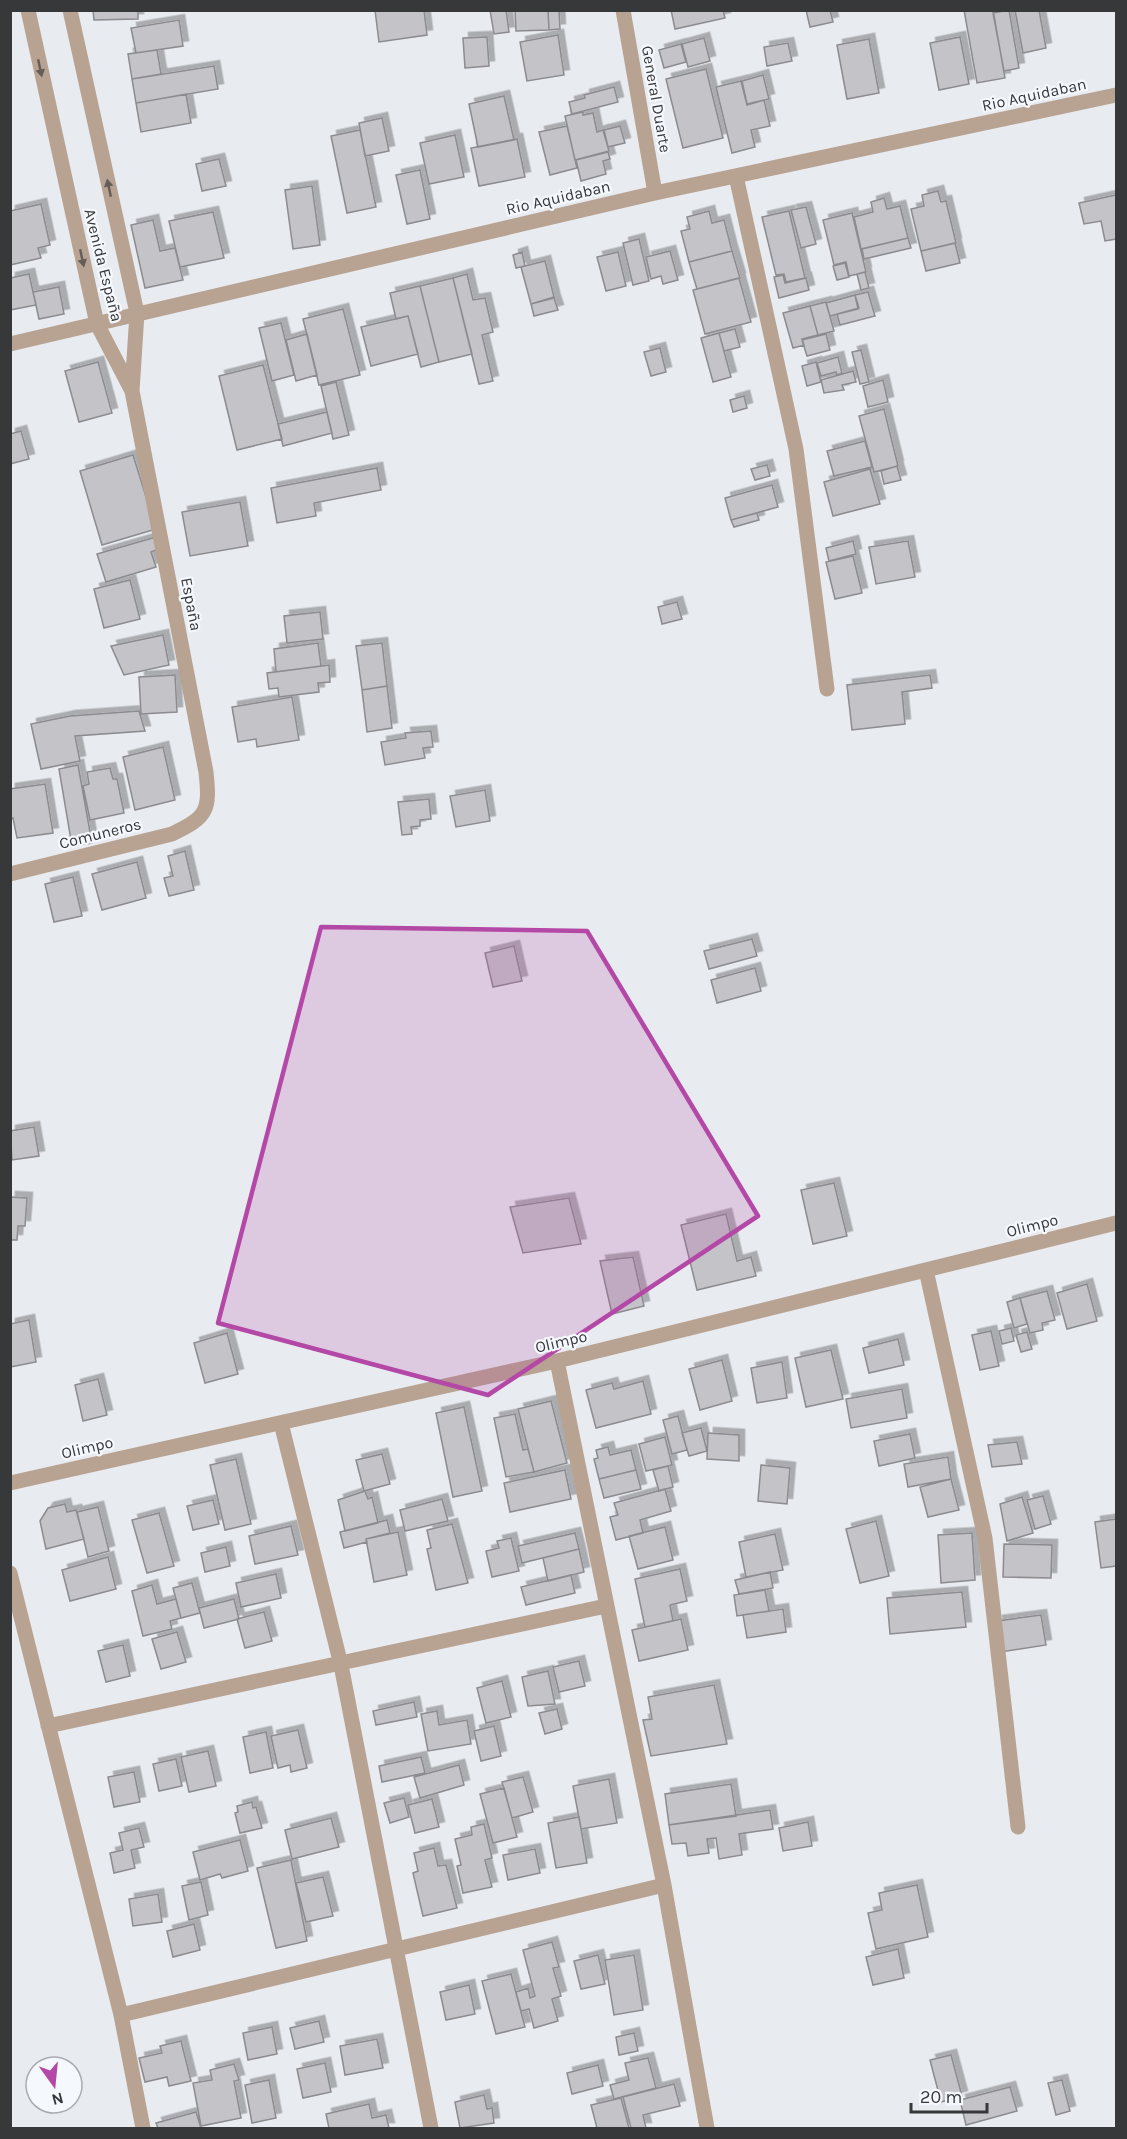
<svg xmlns="http://www.w3.org/2000/svg" width="1127" height="2139" font-family="Karla,sans-serif">
<style>
.building{fill:#c4c3c8;stroke:#8c8b8f;stroke-width:1.5;filter:url(#shadow)}
.lines{fill:none;stroke-linecap:round;stroke-linejoin:round}
.minor{stroke:#b8a393;stroke-width:15}
.oneway{fill:#645d59}
.marked{fill:#b448a7;fill-opacity:0.2;stroke:#b448a7;stroke-width:4.5;stroke-linejoin:round}
.labels{text-anchor:middle;stroke-width:4.5;stroke-linejoin:round;paint-order:stroke}
.street-label{font-size:16px;fill:#37383a;stroke:#f5f8fd}
</style>
<defs>
<filter id="shadow"><feDropShadow dx="5.5" dy="-5.5" stdDeviation="0" flood-color="#0004"/></filter>
</defs>
<rect width="100%" height="100%" fill="#e8ebef"/>
<path class="building" d="M 93,10 L 138,10 L 138,19 L 94,20 Z
M 375,10 L 424,10 L 427,35 L 379,42 Z
M 490,10 L 506,10 L 509,32 L 494,34 Z
M 515,10 L 548,10 L 549,30 L 516,31 Z
M 548,10 L 559,10 L 560,29 L 549,30 Z
M 671,10 L 723,10 L 725,18 L 675,29 Z
M 806,10 L 830,10 L 833,22 L 810,27 Z
M 964,10 L 993,10 L 1005,78 L 977,83 Z
M 1009,10 L 1019,68 L 1004,71 L 993,13 Z
M 1015,10 L 1039,10 L 1046,48 L 1023,53 Z
M 179,20 L 183,46 L 136,53 L 131,28 Z
M 558,35 L 564,75 L 527,81 L 520,42 Z
M 487,37 L 489,66 L 465,68 L 463,38 Z
M 960,37 L 969,84 L 939,90 L 930,43 Z
M 704,38 L 710,61 L 688,67 L 682,44 Z
M 869,39 L 879,93 L 847,99 L 837,45 Z
M 788,43 L 792,61 L 767,66 L 764,47 Z
M 681,44 L 686,62 L 664,68 L 659,50 Z
M 157,50 L 161,74 L 132,79 L 128,54 Z
M 214,66 L 218,89 L 136,103 L 132,79 Z
M 706,69 L 723,138 L 683,148 L 666,79 Z
M 763,75 L 769,99 L 747,104 L 742,81 Z
M 741,81 L 747,105 L 764,100 L 770,126 L 751,130 L 755,147 L 732,153 L 716,87 Z
M 614,87 L 618,102 L 572,114 L 569,102 L 585,98 L 584,95 Z
M 186,94 L 191,123 L 141,132 L 136,103 Z
M 504,96 L 514,140 L 478,147 L 469,104 Z
M 583,112 L 583,115 L 593,113 L 597,132 L 603,130 L 609,151 L 575,160 L 565,116 Z
M 382,118 L 389,151 L 365,156 L 359,123 Z
M 567,126 L 577,168 L 550,175 L 539,132 Z
M 620,126 L 625,143 L 608,147 L 604,130 Z
M 360,130 L 376,207 L 347,213 L 331,136 Z
M 455,135 L 464,177 L 429,184 L 420,143 Z
M 517,139 L 525,177 L 479,186 L 471,148 Z
M 608,152 L 610,159 L 603,161 L 606,174 L 581,181 L 576,160 Z
M 219,159 L 226,186 L 202,191 L 196,164 Z
M 420,170 L 430,219 L 407,224 L 396,175 Z
M 312,186 L 320,245 L 293,249 L 285,190 Z
M 938,191 L 941,202 L 946,201 L 956,243 L 921,251 L 911,209 L 924,206 L 922,195 Z
M 1116,195 L 1116,239 L 1105,241 L 1101,221 L 1084,224 L 1079,203 Z
M 884,198 L 887,209 L 900,206 L 908,238 L 861,249 L 854,217 L 873,212 L 871,202 Z
M 41,204 L 50,245 L 38,248 L 41,258 L 10,265 L 10,211 Z
M 806,207 L 816,244 L 801,248 L 791,210 Z
M 709,211 L 712,223 L 724,220 L 732,251 L 689,262 L 681,231 L 690,229 L 687,217 Z
M 789,211 L 805,278 L 786,282 L 784,274 L 776,275 L 762,217 Z
M 213,212 L 224,258 L 180,267 L 169,221 Z
M 852,213 L 866,272 L 849,276 L 846,262 L 834,265 L 823,220 Z
M 153,220 L 160,251 L 175,248 L 183,280 L 145,288 L 131,225 Z
M 908,238 L 911,248 L 864,259 L 862,249 Z
M 639,239 L 649,281 L 633,285 L 623,243 Z
M 955,243 L 960,263 L 926,271 L 921,251 Z
M 670,251 L 678,280 L 663,284 L 661,276 L 651,279 L 646,257 Z
M 732,251 L 740,278 L 697,289 L 689,262 Z
M 522,252 L 525,266 L 516,268 L 513,255 Z
M 618,252 L 626,286 L 606,291 L 597,257 Z
M 545,261 L 554,297 L 531,304 L 521,267 Z
M 845,263 L 849,277 L 837,280 L 833,266 Z
M 865,272 L 869,288 L 861,290 L 857,274 Z
M 29,274 L 36,305 L 10,310 L 10,278 Z
M 467,274 L 473,300 L 485,298 L 493,332 L 482,335 L 493,381 L 479,384 L 453,278 Z
M 783,275 L 785,283 L 806,278 L 809,290 L 779,298 L 774,277 Z
M 453,278 L 472,354 L 439,362 L 420,286 Z
M 739,278 L 751,322 L 705,334 L 693,290 Z
M 420,286 L 439,362 L 421,367 L 408,316 L 396,319 L 390,293 Z
M 59,287 L 64,314 L 39,319 L 33,292 Z
M 868,292 L 875,316 L 840,325 L 837,314 L 859,308 L 855,295 Z
M 855,295 L 858,309 L 830,316 L 826,303 Z
M 554,298 L 558,310 L 534,316 L 531,304 Z
M 826,302 L 834,331 L 818,335 L 810,306 Z
M 810,306 L 818,335 L 802,339 L 804,345 L 793,348 L 783,313 Z
M 343,309 L 360,375 L 319,385 L 303,319 Z
M 408,316 L 418,354 L 371,366 L 361,327 Z
M 281,323 L 294,375 L 272,381 L 259,328 Z
M 735,329 L 740,347 L 724,351 L 719,333 Z
M 719,333 L 731,377 L 713,382 L 701,338 Z
M 307,334 L 317,375 L 296,381 L 286,340 Z
M 826,334 L 830,350 L 807,356 L 802,340 Z
M 660,348 L 666,372 L 651,376 L 644,352 Z
M 861,350 L 869,382 L 860,384 L 852,352 Z
M 838,357 L 842,373 L 837,375 L 836,372 L 821,376 L 817,363 Z
M 98,362 L 112,413 L 79,422 L 65,371 Z
M 816,362 L 821,382 L 807,386 L 802,366 Z
M 263,365 L 282,439 L 237,450 L 219,376 Z
M 853,371 L 856,382 L 842,385 L 844,390 L 824,393 L 821,380 Z
M 883,380 L 888,402 L 868,407 L 863,386 Z
M 336,382 L 349,435 L 333,439 L 321,386 Z
M 744,396 L 747,408 L 733,412 L 730,400 Z
M 884,409 L 898,466 L 874,472 L 859,416 Z
M 327,412 L 332,433 L 283,446 L 278,424 Z
M 21,431 L 29,459 L 10,464 L 10,434 Z
M 865,441 L 872,467 L 834,476 L 827,451 Z
M 133,455 L 156,529 L 102,545 L 80,471 Z
M 767,465 L 770,476 L 755,480 L 751,469 Z
M 897,466 L 901,480 L 884,484 L 881,471 Z
M 377,468 L 381,490 L 314,503 L 316,516 L 277,523 L 271,488 Z
M 870,469 L 880,504 L 833,516 L 824,482 Z
M 772,485 L 778,507 L 731,520 L 725,498 Z
M 240,502 L 248,546 L 190,556 L 182,512 Z
M 757,513 L 759,520 L 734,527 L 731,520 Z
M 156,537 L 159,549 L 151,552 L 156,567 L 106,582 L 97,554 Z
M 853,541 L 856,554 L 829,561 L 826,548 Z
M 908,541 L 915,577 L 876,584 L 869,547 Z
M 853,556 L 862,593 L 835,599 L 826,562 Z
M 130,580 L 140,619 L 104,628 L 94,589 Z
M 677,602 L 682,619 L 662,624 L 658,607 Z
M 320,612 L 323,639 L 287,643 L 284,616 Z
M 163,635 L 169,665 L 124,675 L 111,646 Z
M 318,643 L 321,666 L 276,672 L 274,649 Z
M 382,643 L 387,686 L 362,690 L 356,646 Z
M 329,665 L 330,682 L 318,683 L 319,692 L 279,697 L 278,688 L 269,689 L 267,673 Z
M 175,675 L 177,712 L 141,714 L 139,677 Z
M 930,675 L 932,688 L 902,692 L 905,724 L 852,730 L 847,685 Z
M 387,686 L 392,728 L 367,732 L 362,690 Z
M 292,697 L 299,740 L 257,747 L 256,739 L 238,742 L 232,707 Z
M 139,711 L 145,731 L 75,736 L 80,761 L 41,769 L 31,724 L 70,716 Z
M 431,731 L 433,747 L 423,748 L 425,758 L 385,765 L 381,742 L 406,738 L 405,733 Z
M 163,747 L 175,800 L 135,810 L 123,757 Z
M 78,765 L 92,843 L 72,846 L 59,769 Z
M 110,768 L 113,779 L 117,779 L 124,813 L 90,820 L 83,786 L 89,784 L 87,772 Z
M 45,784 L 53,833 L 17,838 L 13,818 L 10,819 L 10,789 Z
M 485,790 L 490,821 L 456,827 L 450,796 Z
M 429,799 L 431,819 L 420,820 L 420,826 L 411,827 L 412,834 L 402,835 L 398,802 Z
M 185,851 L 194,890 L 169,896 L 164,878 L 173,876 L 168,856 Z
M 137,862 L 146,898 L 102,910 L 92,874 Z
M 73,877 L 82,916 L 54,922 L 45,884 Z
M 752,939 L 757,956 L 709,969 L 704,951 Z
M 514,946 L 522,981 L 493,987 L 485,953 Z
M 755,968 L 761,991 L 717,1003 L 711,980 Z
M 34,1127 L 39,1156 L 12,1160 L 10,1131 Z
M 834,1183 L 847,1236 L 813,1244 L 801,1190 Z
M 10,1197 L 27,1198 L 25,1226 L 18,1226 L 17,1240 L 10,1240 Z
M 569,1198 L 581,1244 L 523,1253 L 510,1207 Z
M 726,1214 L 737,1261 L 751,1257 L 756,1276 L 697,1290 L 681,1225 Z
M 633,1257 L 644,1306 L 612,1314 L 600,1261 Z
M 1087,1284 L 1097,1321 L 1067,1329 L 1057,1293 Z
M 1047,1291 L 1055,1320 L 1042,1323 L 1043,1330 L 1030,1333 L 1020,1298 Z
M 1020,1298 L 1027,1324 L 1014,1328 L 1007,1302 Z
M 29,1320 L 36,1362 L 10,1367 L 10,1324 Z
M 1011,1328 L 1014,1341 L 1002,1344 L 999,1331 Z
M 991,1331 L 999,1366 L 980,1370 L 972,1335 Z
M 1027,1332 L 1032,1349 L 1021,1352 L 1016,1335 Z
M 227,1333 L 238,1374 L 205,1383 L 194,1343 Z
M 898,1339 L 904,1365 L 869,1373 L 863,1348 Z
M 831,1350 L 843,1399 L 806,1407 L 795,1358 Z
M 722,1360 L 732,1401 L 700,1410 L 689,1369 Z
M 782,1362 L 787,1398 L 757,1403 L 751,1368 Z
M 98,1379 L 107,1415 L 83,1421 L 75,1385 Z
M 643,1381 L 651,1414 L 596,1428 L 586,1390 L 612,1383 L 614,1389 Z
M 902,1389 L 907,1418 L 851,1428 L 846,1399 Z
M 551,1401 L 567,1463 L 534,1472 L 518,1409 Z
M 464,1407 L 482,1491 L 453,1497 L 436,1413 Z
M 515,1414 L 523,1450 L 528,1449 L 534,1472 L 506,1477 L 494,1418 Z
M 678,1416 L 687,1450 L 672,1454 L 663,1420 Z
M 701,1428 L 707,1451 L 689,1456 L 682,1433 Z
M 708,1433 L 739,1435 L 739,1461 L 707,1459 Z
M 910,1434 L 915,1458 L 879,1466 L 874,1441 Z
M 665,1437 L 672,1465 L 646,1471 L 639,1444 Z
M 1017,1442 L 1022,1464 L 992,1467 L 988,1445 Z
M 608,1447 L 610,1455 L 631,1450 L 636,1470 L 599,1479 L 594,1459 L 598,1458 L 596,1450 Z
M 382,1454 L 390,1484 L 364,1491 L 356,1460 Z
M 948,1457 L 951,1479 L 908,1487 L 904,1464 Z
M 236,1459 L 251,1524 L 225,1530 L 210,1465 Z
M 761,1465 L 790,1468 L 787,1504 L 758,1501 Z
M 668,1466 L 673,1487 L 659,1491 L 653,1470 Z
M 565,1470 L 571,1499 L 510,1512 L 504,1483 Z
M 636,1470 L 641,1489 L 604,1498 L 599,1479 Z
M 951,1479 L 959,1510 L 928,1517 L 920,1487 Z
M 665,1489 L 671,1511 L 640,1520 L 643,1533 L 616,1540 L 610,1517 L 618,1515 L 614,1503 Z
M 365,1491 L 368,1499 L 372,1497 L 378,1523 L 345,1531 L 338,1500 Z
M 1043,1496 L 1051,1524 L 1035,1529 L 1027,1500 Z
M 1022,1497 L 1033,1533 L 1007,1541 L 1000,1504 Z
M 442,1499 L 448,1521 L 405,1531 L 400,1510 Z
M 213,1500 L 219,1524 L 193,1530 L 187,1506 Z
M 65,1504 L 67,1512 L 76,1510 L 84,1539 L 46,1549 L 40,1521 L 48,1508 Z
M 98,1507 L 109,1551 L 88,1557 L 77,1512 Z
M 159,1513 L 174,1566 L 147,1573 L 132,1520 Z
M 1116,1519 L 1116,1566 L 1101,1568 L 1095,1522 Z
M 387,1520 L 390,1533 L 366,1539 L 367,1542 L 344,1548 L 340,1532 Z
M 876,1521 L 889,1576 L 860,1583 L 846,1529 Z
M 452,1524 L 468,1583 L 436,1590 L 427,1549 L 431,1548 L 427,1530 Z
M 291,1526 L 298,1555 L 255,1564 L 249,1536 Z
M 665,1527 L 673,1560 L 638,1569 L 629,1536 Z
M 398,1532 L 407,1575 L 374,1582 L 366,1539 Z
M 575,1533 L 579,1549 L 522,1563 L 518,1546 Z
M 972,1533 L 975,1580 L 941,1583 L 938,1535 Z
M 775,1534 L 783,1570 L 746,1577 L 739,1542 Z
M 511,1538 L 519,1571 L 492,1577 L 486,1551 L 499,1548 L 497,1541 Z
M 1004,1544 L 1052,1545 L 1051,1578 L 1003,1577 Z
M 226,1547 L 230,1566 L 205,1572 L 201,1553 Z
M 579,1549 L 584,1572 L 548,1581 L 543,1558 Z
M 108,1557 L 116,1589 L 70,1601 L 62,1570 Z
M 680,1569 L 687,1601 L 670,1605 L 673,1621 L 645,1627 L 635,1579 Z
M 770,1572 L 773,1588 L 739,1594 L 735,1580 Z
M 276,1574 L 281,1598 L 241,1607 L 236,1583 Z
M 571,1575 L 575,1593 L 526,1605 L 521,1587 Z
M 192,1583 L 200,1613 L 181,1618 L 173,1588 Z
M 152,1585 L 157,1604 L 176,1599 L 181,1618 L 170,1621 L 172,1629 L 143,1636 L 132,1591 Z
M 765,1590 L 769,1611 L 737,1616 L 734,1595 Z
M 962,1592 L 966,1627 L 890,1634 L 887,1598 Z
M 234,1599 L 239,1619 L 204,1628 L 199,1608 Z
M 783,1609 L 786,1632 L 747,1638 L 743,1615 Z
M 264,1612 L 272,1641 L 245,1648 L 237,1619 Z
M 1041,1615 L 1046,1645 L 1001,1652 L 997,1621 Z
M 681,1619 L 688,1650 L 639,1661 L 632,1630 Z
M 177,1632 L 186,1662 L 161,1669 L 152,1639 Z
M 123,1645 L 130,1676 L 106,1682 L 98,1651 Z
M 579,1661 L 585,1686 L 559,1692 L 553,1667 Z
M 548,1671 L 555,1704 L 528,1706 L 522,1677 Z
M 502,1681 L 511,1717 L 486,1723 L 477,1688 Z
M 714,1685 L 727,1744 L 651,1756 L 643,1720 L 652,1719 L 648,1697 Z
M 414,1702 L 417,1717 L 376,1725 L 373,1711 Z
M 557,1709 L 562,1729 L 545,1734 L 539,1713 Z
M 437,1711 L 439,1725 L 467,1720 L 471,1744 L 428,1751 L 421,1714 Z
M 494,1726 L 501,1756 L 481,1761 L 474,1731 Z
M 298,1730 L 307,1768 L 291,1772 L 290,1765 L 278,1768 L 271,1736 Z
M 266,1732 L 273,1768 L 250,1773 L 243,1737 Z
M 208,1751 L 216,1786 L 189,1792 L 181,1757 Z
M 421,1757 L 425,1773 L 382,1782 L 379,1766 Z
M 176,1759 L 182,1786 L 159,1791 L 153,1764 Z
M 459,1765 L 464,1785 L 420,1798 L 414,1777 Z
M 134,1772 L 140,1802 L 114,1807 L 108,1777 Z
M 523,1777 L 533,1812 L 512,1818 L 502,1782 Z
M 609,1779 L 617,1823 L 581,1829 L 573,1786 Z
M 731,1784 L 736,1816 L 669,1825 L 665,1794 Z
M 504,1788 L 517,1837 L 493,1843 L 480,1794 Z
M 404,1798 L 409,1817 L 390,1823 L 384,1803 Z
M 432,1799 L 439,1827 L 415,1833 L 408,1805 Z
M 252,1802 L 253,1808 L 256,1807 L 262,1828 L 240,1833 L 235,1813 L 238,1812 L 237,1806 Z
M 770,1810 L 773,1829 L 739,1834 L 742,1855 L 719,1859 L 716,1838 L 707,1839 L 709,1853 L 688,1856 L 686,1843 L 672,1844 L 669,1825 Z
M 579,1817 L 587,1863 L 556,1868 L 548,1823 Z
M 331,1818 L 339,1847 L 292,1859 L 285,1830 Z
M 808,1822 L 812,1846 L 783,1851 L 779,1828 Z
M 484,1824 L 492,1858 L 485,1860 L 492,1887 L 463,1893 L 457,1866 L 461,1865 L 455,1839 L 472,1835 L 471,1827 Z
M 139,1828 L 144,1847 L 131,1850 L 135,1868 L 114,1873 L 110,1853 L 123,1850 L 119,1833 Z
M 240,1840 L 248,1871 L 222,1878 L 220,1874 L 200,1880 L 193,1852 Z
M 434,1848 L 438,1866 L 446,1865 L 457,1908 L 423,1916 L 413,1873 L 418,1871 L 414,1853 Z
M 535,1849 L 540,1873 L 508,1880 L 503,1855 Z
M 291,1860 L 307,1941 L 276,1948 L 257,1868 Z
M 323,1877 L 333,1916 L 306,1922 L 296,1883 Z
M 201,1882 L 208,1915 L 189,1920 L 182,1886 Z
M 917,1885 L 928,1937 L 876,1949 L 868,1913 L 882,1910 L 879,1893 Z
M 158,1894 L 162,1922 L 133,1926 L 129,1899 Z
M 194,1924 L 200,1950 L 173,1957 L 167,1931 Z
M 552,1942 L 559,1967 L 553,1968 L 561,1996 L 552,1999 L 558,2021 L 534,2028 L 529,2009 L 521,2011 L 516,1992 L 528,1988 L 530,1998 L 535,1996 L 523,1950 Z
M 898,1949 L 904,1978 L 873,1985 L 866,1957 Z
M 598,1955 L 605,1984 L 581,1989 L 574,1961 Z
M 634,1955 L 643,2010 L 614,2015 L 605,1960 Z
M 511,1974 L 525,2027 L 496,2034 L 482,1981 Z
M 469,1985 L 475,2014 L 446,2020 L 440,1992 Z
M 319,2021 L 324,2042 L 295,2049 L 290,2028 Z
M 272,2027 L 277,2054 L 248,2060 L 243,2033 Z
M 634,2033 L 638,2051 L 619,2055 L 616,2037 Z
M 377,2039 L 383,2068 L 345,2075 L 340,2046 Z
M 181,2041 L 191,2081 L 169,2086 L 167,2077 L 145,2082 L 139,2058 L 162,2053 L 160,2046 Z
M 951,2055 L 962,2096 L 941,2102 L 930,2060 Z
M 648,2058 L 656,2088 L 614,2099 L 610,2085 L 629,2080 L 625,2063 Z
M 325,2063 L 331,2092 L 303,2098 L 297,2069 Z
M 234,2064 L 239,2080 L 234,2081 L 241,2118 L 201,2126 L 193,2083 L 212,2080 L 210,2070 Z
M 598,2065 L 603,2086 L 572,2094 L 567,2073 Z
M 269,2080 L 276,2118 L 252,2123 L 245,2085 Z
M 1062,2080 L 1070,2111 L 1056,2115 L 1048,2083 Z
M 674,2084 L 680,2106 L 643,2115 L 646,2128 L 631,2128 L 623,2097 Z
M 1010,2087 L 1017,2111 L 966,2125 L 960,2100 Z
M 484,2095 L 487,2109 L 492,2108 L 494,2123 L 460,2128 L 455,2102 Z
M 621,2098 L 629,2128 L 597,2128 L 591,2105 Z
M 369,2104 L 372,2118 L 386,2115 L 389,2128 L 329,2128 L 326,2114 Z
M 196,2112 L 201,2128 L 158,2128 L 156,2123 Z"/>
<g class="lines">
<path class="minor" d="M 28,10 L 97,324 L 132,391
M 623,10 L 655,193
M 736,176 L 796,449 L 827,689
M 10,344 L 655,193 L 1116,95
M 10,874 L 172,834 C 208,817 210,810 206,772 L 132,391 L 137,313 L 70,10
M 926,1270 L 985,1538 L 1018,1827
M 557,1361 L 664,1885 L 707,2128
M 281,1423 L 341,1665 L 431,2128
M 10,1483 L 557,1361 L 1116,1223
M 10,1573 L 121,2015 L 143,2128
M 48,1726 L 606,1606
M 121,2015 L 664,1885"/>
</g>
<defs><path id="oneway-solid" d="M-6-.8H1V-3.2L6.5 0L1 3.2V.8H-6Z" transform="scale(1.5)"/></defs>
<g class="oneway">
<use href="#oneway-solid" transform="translate(40 68) rotate(78)"/>
<use href="#oneway-solid" transform="translate(109 188) rotate(-102)"/>
<use href="#oneway-solid" transform="translate(82 258) rotate(78)"/>
</g>
<path class="marked" d="M 321,927 L 587,931 L 758,1216 L 488,1395 L 218,1323 Z"/>
<g class="labels">
<g class="street-label">
<text transform="translate(1034 94) rotate(-12)" y="6">Rio Aquidaban</text>
<text transform="translate(657 99) rotate(80)" y="6">General Duarte</text>
<text transform="translate(558 197) rotate(-13)" y="6">Rio Aquidaban</text>
<text transform="translate(104 265) rotate(76)" y="6">Avenida España</text>
<text transform="translate(192 604) rotate(79)" y="6">España</text>
<text transform="translate(100 833) rotate(-14)" y="6">Comuneros</text>
<text transform="translate(1032 1225) rotate(-14)" y="6">Olimpo</text>
<text transform="translate(561 1341) rotate(-13)" y="6">Olimpo</text>
<text transform="translate(87 1447) rotate(-13)" y="6">Olimpo</text>
</g>
</g>
<rect width="1127" height="2139" fill="none" stroke="#37383a" stroke-width="24"/>
<g transform="translate(54 2085) rotate(165)"><circle r="28" fill="#f5f8fd" stroke="#a9abaf" stroke-width="1.5"/>
<path d="M0-4.5L10 22L0 15L-10 22Z" fill="#b448a7"/>
<text y="-9" font-size="16" font-weight="bold" text-anchor="middle" fill="#37383a">N</text>
</g>
<path d="M911 2103v9h76v-9" fill="none" stroke="#37383a" stroke-width="3"/>
<text x="920" y="2103" font-size="18" fill="#37383a" stroke="#f5f8fd" stroke-width="4.5" paint-order="stroke">20 m</text>
</svg>
